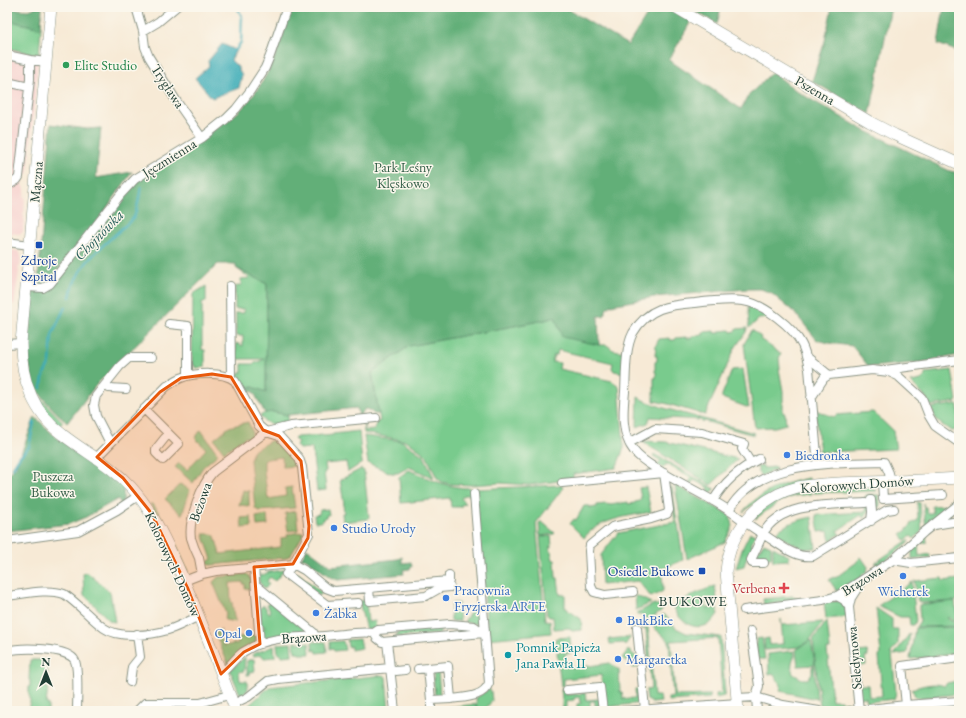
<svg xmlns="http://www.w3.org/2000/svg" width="966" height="718" font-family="'EB Garamond',serif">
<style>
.built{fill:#f7d0cd}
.green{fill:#79cb8d;stroke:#4c8460}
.forest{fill:#62af78;stroke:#407656}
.water{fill:#39aab6;stroke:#2c7475}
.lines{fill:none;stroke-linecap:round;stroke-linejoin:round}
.stream{stroke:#39aab6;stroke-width:2.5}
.minor-casing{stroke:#8b9485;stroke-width:10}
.tertiary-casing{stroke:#8b9485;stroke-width:12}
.minor{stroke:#fff;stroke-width:8}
.tertiary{stroke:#fff;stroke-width:11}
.marked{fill:#e8590c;fill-opacity:0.2;stroke:#e8590c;stroke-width:3;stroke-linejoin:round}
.leisure-dot{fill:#2e9e5b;stroke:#fbf7ec;stroke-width:1.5}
.transit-dot{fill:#1a4fb4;stroke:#fbf7ec;stroke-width:1.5}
.shop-dot{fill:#3f7fe0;stroke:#fbf7ec;stroke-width:1.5}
.health-dot{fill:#e0444e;stroke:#fbf7ec;stroke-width:1.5}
.culture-dot{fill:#0f9aa8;stroke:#fbf7ec;stroke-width:1.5}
.labels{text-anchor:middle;stroke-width:3;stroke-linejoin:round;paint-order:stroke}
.leisure-label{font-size:14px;fill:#27864d;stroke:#fbf7ec;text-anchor:start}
.street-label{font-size:14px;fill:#1f3d34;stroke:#fbf7ec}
.park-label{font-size:14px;fill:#36604a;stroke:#fbf7ec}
.transit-label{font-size:14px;fill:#164399;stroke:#fbf7ec}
.shop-label{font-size:14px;fill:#366cbe;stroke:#fbf7ec;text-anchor:start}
.health-label{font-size:14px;fill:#be3a42;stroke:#fbf7ec;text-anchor:end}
.culture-label{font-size:14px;fill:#0d838f;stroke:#fbf7ec;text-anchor:start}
.water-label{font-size:15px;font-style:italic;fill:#275e5b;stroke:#fbf7ec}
.neighbourhood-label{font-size:15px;letter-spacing:1px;fill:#1f3d34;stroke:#fbf7ec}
</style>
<rect width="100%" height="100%" fill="#fbf7ec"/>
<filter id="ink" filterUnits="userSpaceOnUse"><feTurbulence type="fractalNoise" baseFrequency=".025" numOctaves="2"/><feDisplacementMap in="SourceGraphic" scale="8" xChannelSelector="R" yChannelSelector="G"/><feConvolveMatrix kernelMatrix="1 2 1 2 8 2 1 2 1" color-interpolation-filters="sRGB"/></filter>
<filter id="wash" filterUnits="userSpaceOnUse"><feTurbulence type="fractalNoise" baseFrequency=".012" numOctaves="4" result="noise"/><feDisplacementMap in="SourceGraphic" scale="16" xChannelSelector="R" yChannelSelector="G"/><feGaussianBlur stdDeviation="0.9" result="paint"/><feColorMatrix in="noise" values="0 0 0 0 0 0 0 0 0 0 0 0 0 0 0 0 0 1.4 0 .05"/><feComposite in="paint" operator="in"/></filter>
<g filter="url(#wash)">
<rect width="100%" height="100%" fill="#f7ead6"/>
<path class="built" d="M 7,20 L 41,28 L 28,173 L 23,177 L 22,185 L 25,189 L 25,194 L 23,195 L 25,197 L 24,213 L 22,214 L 24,216 L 23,232 L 19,234 L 11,233 L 9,250 L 18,251 L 21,255 L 20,266 L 18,268 L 19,271 L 14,305 L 7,299 Z"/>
<path class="green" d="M 7,20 L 41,28 L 39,55 L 7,48 Z
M 236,268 L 267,284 L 266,392 L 253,387 L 244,387 L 236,374 L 242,372 L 242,364 L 253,364 L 265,359 L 236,359 L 236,343 L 243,346 L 243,336 L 236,336 L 236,313 L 244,313 L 244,309 L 235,309 L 235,287 L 241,285 L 241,279 L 250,278 Z
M 206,286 L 206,302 L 202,302 L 202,350 L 205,350 L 205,367 L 195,368 L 195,365 L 192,365 L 193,294 Z
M 748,307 L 751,307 L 771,318 L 759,319 L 749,328 Z
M 556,317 L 599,345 L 607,345 L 613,350 L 626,352 L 624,373 L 614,371 L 612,368 L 613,363 L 558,350 L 557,355 L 554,355 L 552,362 L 560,363 L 559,369 L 612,381 L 619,386 L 624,448 L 616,468 L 573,474 L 573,479 L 529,485 L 500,483 L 472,485 L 450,484 L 442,482 L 437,478 L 426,455 L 407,441 L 364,433 L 363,423 L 364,423 L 365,431 L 374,430 L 376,428 L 376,422 L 380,421 L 372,373 L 409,346 L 545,320 Z
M 747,328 L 746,332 L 735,348 L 705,415 L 668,404 L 654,401 L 654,378 L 656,378 L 656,372 L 655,372 L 655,362 L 657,361 L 657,356 L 655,356 L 656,345 L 659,339 L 670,338 L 670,340 L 675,340 L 676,338 L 686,337 L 687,338 L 692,338 L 692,336 L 703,335 L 703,332 L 714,331 L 714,333 L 720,333 L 720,331 L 730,330 L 731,332 L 736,331 L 736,329 Z
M 752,330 L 761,337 L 760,339 L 781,354 L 779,358 L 780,369 L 779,369 L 783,391 L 783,413 L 785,413 L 786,424 L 775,427 L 755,428 L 744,344 Z
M 743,369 L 749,408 L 722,398 L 722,395 L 732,370 Z
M 952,370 L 957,400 L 956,402 L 930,406 L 927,399 L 911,382 L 921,380 L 925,376 L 925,373 Z
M 38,396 L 63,422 L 59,426 L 43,408 Z
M 638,397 L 643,400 L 664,408 L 754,433 L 754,435 L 704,421 L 703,423 L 702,422 L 701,420 L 650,417 L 648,423 L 637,427 Z
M 956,404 L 958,405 L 959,430 L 951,431 L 937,421 L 931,408 Z
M 815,410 L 834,417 L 836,415 L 873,412 L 893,431 L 896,449 L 820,452 Z
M 272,412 L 288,415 L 288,421 C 275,424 269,428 260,416 L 265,413 Z
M 248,422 L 252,431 L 251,437 L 248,439 L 246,437 L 224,452 L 214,439 L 229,427 Z
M 201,430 L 218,454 L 203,467 L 193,483 L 175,467 L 179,463 L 187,470 L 206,449 L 195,438 Z
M 359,431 L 362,463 L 348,472 L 346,462 L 325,464 L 326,471 L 324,472 L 326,490 L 317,491 L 312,448 L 299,449 L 296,446 L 298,442 L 294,439 L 297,437 L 323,435 L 324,436 L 333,435 L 333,434 Z
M 364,436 L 402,441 L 424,456 L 434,478 L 409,467 L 398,473 L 391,473 L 368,463 Z
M 270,441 L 274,441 L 293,459 L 296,466 L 283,467 L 282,457 L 267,459 L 264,461 L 264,472 L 268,499 L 286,496 L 285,488 L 292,487 L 295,508 L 259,511 L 255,508 L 250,460 L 253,451 Z
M 641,441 L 666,442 L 738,459 L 711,485 Z
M 654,454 L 715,489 L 712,492 L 707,493 L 709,488 L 694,480 L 691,484 L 689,483 L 691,478 L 666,464 L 663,468 L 657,465 L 661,461 L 653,456 Z
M 763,466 L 764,468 L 775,467 L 776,469 L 761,476 L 757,471 L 759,470 L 756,467 Z
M 361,469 L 364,471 L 369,517 L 368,519 L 343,522 L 342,513 L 344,513 L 343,504 L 344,504 L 340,480 Z
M 409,470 C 429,479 448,488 470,488 L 471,495 L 465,495 L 461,498 L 465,504 L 461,505 L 461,507 L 451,507 L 450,498 L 401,503 L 399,477 Z
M 809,478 L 809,481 L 758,501 L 743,512 C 760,491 784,483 809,478 Z
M 180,484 L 190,490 L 182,515 L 165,499 Z
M 561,485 L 563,488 L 536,523 L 545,620 L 550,621 L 551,633 L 488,639 L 475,489 Z
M 675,485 L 730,515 L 733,526 L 725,542 L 687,559 Z
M 670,486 L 672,487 L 677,523 L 676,523 L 678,524 L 683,560 L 662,569 L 663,591 L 651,597 L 638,581 L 602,585 L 601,555 L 618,533 L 675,522 Z
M 646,487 L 651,512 C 629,516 598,519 584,538 L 570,524 L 574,519 L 576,520 L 584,506 L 590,506 L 590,508 L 597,507 L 597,505 L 606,504 L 611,505 L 628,502 L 628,504 L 635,503 L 635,502 L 640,501 L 641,498 L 639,488 Z
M 871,487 L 877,491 L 813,493 L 813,490 L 820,489 Z
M 959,487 L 959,502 L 926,528 L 923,503 L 924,507 L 926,507 L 927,513 L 933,513 L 932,506 L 953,505 L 952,488 Z
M 243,490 L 249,491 L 249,506 L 239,505 Z
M 805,491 L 810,491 L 811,494 L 794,496 L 779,502 L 755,519 C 761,503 790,495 805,491 Z
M 866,495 L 879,495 L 880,504 L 879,508 L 876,507 L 875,497 L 869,497 L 869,509 L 864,519 L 861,515 L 837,531 L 840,534 L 830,541 L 828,531 L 819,532 L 816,515 L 865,512 Z
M 917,502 L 920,503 L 922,531 L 914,539 L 911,536 L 905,540 L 901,534 L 907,530 L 907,529 L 911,525 L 910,524 L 918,520 Z
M 150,504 L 153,504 L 171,532 L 188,572 L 183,567 Z
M 328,509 L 329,515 L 326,515 L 326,517 L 323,518 L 323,520 L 321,522 L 315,522 L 314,515 L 319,514 L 320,510 Z
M 296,511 L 298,530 L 288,531 L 285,513 Z
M 267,515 L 268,525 L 257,526 L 256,517 Z
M 251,517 L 252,527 L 242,528 L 241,518 Z
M 812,517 L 816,548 L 804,549 L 775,534 C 785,523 799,520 812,517 Z
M 540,522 L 542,522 L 555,533 L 554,534 L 540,536 L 539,523 Z
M 303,532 L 303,535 L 291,555 L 283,559 L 282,558 L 212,565 L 209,565 L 207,562 L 212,559 L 203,534 L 212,534 L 215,536 L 220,554 L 281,547 L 281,538 L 288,537 L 287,534 Z
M 750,533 L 756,535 L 750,544 L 753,546 L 746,559 L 744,566 L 736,568 L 743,547 Z
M 926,534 L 927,542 L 918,544 L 919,556 L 930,554 L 930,557 L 912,560 L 912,547 Z
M 551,536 L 552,547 L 550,547 L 553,560 L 555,560 L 556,578 L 558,578 L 560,595 L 565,594 L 565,608 L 567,608 L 567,611 L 571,612 L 581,619 L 582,630 L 572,631 L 570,628 L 554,629 L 553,617 L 549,617 L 547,615 L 540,537 Z
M 908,540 L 909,542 L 907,544 L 878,566 L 875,563 Z
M 764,543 L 771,546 L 771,558 L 760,558 L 757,556 L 756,554 Z
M 773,547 L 789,556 L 789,560 L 773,561 Z
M 861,557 L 868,567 L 867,571 L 862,575 L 862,579 L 837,591 L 829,580 L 834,577 L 835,578 L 857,562 L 857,561 Z
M 284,570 L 275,581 L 270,577 L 267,581 L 269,584 L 265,589 L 259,582 L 259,577 L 261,574 L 263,575 L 269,572 Z
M 292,572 L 299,574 L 322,593 L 319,596 L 292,574 Z
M 83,573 L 88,573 L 110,592 L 115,622 L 110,621 L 84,595 Z
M 247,574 C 252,578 252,583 253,589 L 245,589 L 245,584 L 243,584 L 243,582 L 230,583 L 231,602 L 232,602 L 234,617 L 236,622 L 225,620 L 224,619 L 226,614 L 213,582 L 218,577 Z
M 942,578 L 943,581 L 959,579 L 959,600 L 955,601 L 956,608 L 959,608 L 959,610 L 956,611 L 959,624 L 948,617 L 947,618 L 959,626 L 916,627 L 920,621 L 919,605 L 954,601 L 921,603 L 918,601 L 914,581 Z
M 912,582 L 916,622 L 913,625 L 910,625 L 909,617 L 900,617 L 878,606 Z
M 715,586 L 717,599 L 706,600 L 706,608 L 717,608 L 718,614 C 715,618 712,623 707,625 C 692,631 678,620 674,607 L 677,606 L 677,603 L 697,593 Z
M 635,595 L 651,603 L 636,610 Z
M 793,596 L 799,600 L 764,605 L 763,599 Z
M 479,599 L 480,622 L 476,624 L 464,622 Z
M 366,600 L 368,622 L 375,621 L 376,628 L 366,630 L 359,601 Z
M 273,601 L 309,630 L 309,634 L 263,640 L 261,629 L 265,628 L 264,626 L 261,626 L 260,608 L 264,605 L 269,613 L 270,613 L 271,612 L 267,604 Z
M 839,601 C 845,604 847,610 846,617 L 826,619 L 824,602 Z
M 452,603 L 458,603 L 460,621 L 451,621 L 451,606 Z
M 654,604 L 662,607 L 662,610 L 649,620 L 642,615 L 637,615 L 637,613 Z
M 876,608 L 892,619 L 892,629 L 898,629 L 898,644 L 890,654 L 892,654 L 896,693 L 894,699 L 867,702 L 866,697 L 858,698 L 858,685 L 868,685 L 869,697 L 882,696 L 879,656 L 881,654 Z
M 664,614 L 676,628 L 686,633 L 721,637 L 725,693 L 724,696 L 716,698 L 716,694 L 722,693 L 718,638 L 671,641 L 675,696 L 710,695 L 710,698 L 668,701 L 668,698 L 673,697 L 669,641 L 650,624 Z
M 781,619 L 782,625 L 823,622 L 810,640 L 799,647 L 765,650 L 764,639 L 769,638 L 770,645 L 783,644 Z
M 827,621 L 830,649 L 827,649 L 832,700 L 841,700 L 841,702 L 848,702 L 848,705 L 840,706 L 820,705 L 813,640 Z
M 440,627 L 440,634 L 395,637 L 400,630 Z
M 648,627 L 654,696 L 660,696 L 661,702 L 653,703 L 647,700 L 646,690 L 651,689 L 646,629 L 640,629 Z
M 959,627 L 959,653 L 910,659 L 915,628 Z
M 221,630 L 219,635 L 224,646 L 238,643 L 238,637 L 257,635 L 255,644 L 228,664 L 215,633 Z
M 910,633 L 907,653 L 894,655 Z
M 570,637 L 571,648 L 556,649 L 555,639 L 556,638 Z
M 630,637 L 630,638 L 625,645 L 623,643 L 610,644 L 609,639 Z
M 762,638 L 765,659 L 757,659 L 756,639 Z
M 360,639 L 362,648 L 351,650 L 351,646 L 348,647 L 347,640 Z
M 811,640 L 815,665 L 798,666 L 796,650 Z
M 343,641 L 345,650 L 334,651 L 333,648 L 330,649 L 330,642 Z
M 294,642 L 309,643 L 310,654 L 299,654 L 298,652 L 295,652 Z
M 312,642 L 326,642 L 327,652 L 317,653 L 316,650 L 313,651 Z
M 291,643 L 292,655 L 282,656 L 281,654 L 278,654 L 277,644 Z
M 274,646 L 275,657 L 264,658 L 262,655 L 253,656 L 253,654 Z
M 571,650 L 571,653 L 565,654 L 565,664 L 567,667 L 571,666 L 572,668 L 578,667 L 579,666 L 589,665 L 589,666 L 610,663 L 617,669 L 619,669 L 620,692 L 622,692 L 623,699 L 636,698 L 635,689 L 641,689 L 642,703 L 606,707 L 604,702 L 601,675 L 564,679 L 564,686 L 561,686 L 557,652 Z
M 628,650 L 638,658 L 639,667 L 632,668 L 631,661 L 625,661 L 622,658 Z
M 794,651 L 795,655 C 791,662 791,667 793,674 L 802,679 L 808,679 L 812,673 L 812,667 L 814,666 L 817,699 L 780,691 L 781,685 L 773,673 L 769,674 L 768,654 Z
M 867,651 L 868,656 L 865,657 L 866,665 L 859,666 L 858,652 Z
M 245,657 L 244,671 L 239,672 L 240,681 L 247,681 L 248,689 L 245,693 L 240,694 L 230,670 Z
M 254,659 L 255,671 L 249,672 L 249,675 L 247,675 L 247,661 L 249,660 Z
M 30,660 L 47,660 L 46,671 L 48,671 L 46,687 L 48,688 L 46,704 L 48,704 L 48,711 L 29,711 L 29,704 L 30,704 L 30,697 L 29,696 L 29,687 L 30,687 L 30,680 L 29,680 Z
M 433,670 L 438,670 L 440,697 L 435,696 Z
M 384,675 L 386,677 L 389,711 L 246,711 L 245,709 L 269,687 Z
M 957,681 L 959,681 L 959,694 L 916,698 L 912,689 C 923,685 936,682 944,686 L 947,683 Z
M 489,689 L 491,691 L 492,701 L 485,709 L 477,710 L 476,698 Z
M 561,689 L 565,689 L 566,695 L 585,693 L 586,700 L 599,699 L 600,705 L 595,706 L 595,701 L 590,701 L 590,708 L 586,711 L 577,711 L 577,704 L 581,703 L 580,697 L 574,698 L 574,700 L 566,701 L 566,708 L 563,709 Z
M 476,704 L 476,710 L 435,711 L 434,709 Z"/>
<path class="forest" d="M 36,7 L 42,7 L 41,28 L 7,20 L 7,8 L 29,10 Z
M 292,7 L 564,7 L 628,45 L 652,7 L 665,7 L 691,21 L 669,60 L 741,109 L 748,96 L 772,72 L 798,92 L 864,130 L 950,171 L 959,173 L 959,355 L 924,362 L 869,367 L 852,346 L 829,343 L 817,340 L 795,313 L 771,293 L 761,289 L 747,289 L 654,297 L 611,305 L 607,308 L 604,316 L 598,316 L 599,345 L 562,337 L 555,317 L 545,320 L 409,346 L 372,373 L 379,414 L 374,414 L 368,409 L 365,409 L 359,416 L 357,408 L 288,415 L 273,412 L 265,413 L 253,391 L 247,393 L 244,387 L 253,387 L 266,392 L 267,284 L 236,268 L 236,264 L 218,264 L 97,384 L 67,423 C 57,413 45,402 38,391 C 22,367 31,320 33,293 L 34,291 L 43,291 L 127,191 L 144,175 L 231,118 C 267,89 279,49 292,7 Z
M 688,7 L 721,7 L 717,24 Z
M 832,7 L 891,7 L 870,114 L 812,81 L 825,41 Z
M 944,7 L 959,7 L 959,52 L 938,44 Z
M 51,124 L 87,129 L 101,128 L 96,178 L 132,172 L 100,218 L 47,283 L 41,284 L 37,283 L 38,281 Z
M 35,417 L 56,437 L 88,458 L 117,479 L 123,487 C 123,492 125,499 121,504 L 118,499 L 86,517 L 69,524 L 7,531 L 7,475 L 16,467 Z
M 306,549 L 308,549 L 331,566 L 398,559 L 402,557 L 402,563 L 411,562 L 412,567 L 410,569 L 403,570 L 404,574 L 338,580 L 330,577 L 305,558 L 303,558 L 300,561 Z"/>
<path class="water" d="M 222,44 L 236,50 L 231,60 L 237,66 L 242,75 L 239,88 L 212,98 L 195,78 L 209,66 L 208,61 Z"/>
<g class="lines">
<path class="stream" d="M 236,50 L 241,42 L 242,17 L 237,7
M 70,297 C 75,268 98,250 118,232 C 123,227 130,222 134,217 C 138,208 139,197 141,187
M 41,388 L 44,374 L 50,363 L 52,335 L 65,307
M 12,469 L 20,456 L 29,447 L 34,422"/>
</g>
</g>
<g filter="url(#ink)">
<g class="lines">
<defs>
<path id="minor" d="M 136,7 L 143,31 L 145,47 L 149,57 L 177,102 L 202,138
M 143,31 L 158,22 L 176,7
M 7,55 L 30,60 L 30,79 L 19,177 L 17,180 L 7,186
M 30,60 L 47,62
M 7,82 L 29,87
M 7,242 L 30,245
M 230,286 L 231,377
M 27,287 L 43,288 L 50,284 L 121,194 L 135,179 L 202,138 L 226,119 L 236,109 L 250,91 L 265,68 L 270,56 L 287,7
M 169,324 L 188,326 L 188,376
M 7,344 L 21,343
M 806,356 L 829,375
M 885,370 L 959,360
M 106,384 L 109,388 L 126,389
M 811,398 L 824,378 L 829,375 L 872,370 L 889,372 L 898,376 L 922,398 L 929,416 L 935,426 L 959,443
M 144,409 L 179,444 L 163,460 L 156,453 L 156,449 L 168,434
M 110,443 L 96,416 L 94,405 L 96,396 L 120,366 L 129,358 L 151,358
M 629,443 L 655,429 L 702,432 L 744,444 L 742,449 L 751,463
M 97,457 L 167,386 C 172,383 176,380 181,378 C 194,373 223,371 235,381 L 259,426 L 266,432 L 291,426 L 376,418
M 818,465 L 809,369 C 807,361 806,353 802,345 C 794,328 763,303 743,301 C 727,299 711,301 695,303 C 669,305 648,307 633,333 C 625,348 626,375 625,392 C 623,411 621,435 634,451 C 640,459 649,464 657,469 C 680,484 706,495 728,510 C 740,517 750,527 763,534 C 780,501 833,505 865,503
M 882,481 L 883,499 L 943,495
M 562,483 L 664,473 L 669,510 L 667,514 L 651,519 L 612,527 L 590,545 L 589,551 L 591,586 L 594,592 L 605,595 L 633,592
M 713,501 C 724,482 739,469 759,459
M 729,510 C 759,459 832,464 884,462 L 889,473 L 890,481
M 871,521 L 872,512 L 871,500
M 934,525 L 959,521
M 7,541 L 78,531 L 117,510 L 138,496
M 893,560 L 911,563 L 959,558
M 764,563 L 752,563 L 751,560 L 763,534 C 778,543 795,559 813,556 L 887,510 L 894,509
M 254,567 L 260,644
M 202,574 L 216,571 L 293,564 L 304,570 L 326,588 L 334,591 L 449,581 L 449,575
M 184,581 L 202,574 C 201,569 200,563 199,558 C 196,552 193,545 191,538 C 188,521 201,485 213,472 L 266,432 L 279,436 L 299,458 L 302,467 L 309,534 L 293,564 L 286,574 L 327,605 L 358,603
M 256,585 L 313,632 L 315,636
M 369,588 L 370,601 L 426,596 L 440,588 L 450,587
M 7,596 C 25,594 47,588 64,594 C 79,604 90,618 104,628 C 119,639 151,635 168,630 C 178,627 189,621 199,616
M 837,596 L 844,600 L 849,607 L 859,711
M 849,607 L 851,598 L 860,584
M 744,610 L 823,600 L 837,596 L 893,560 L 924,532 L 959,504
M 637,628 L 645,709
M 751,631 L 759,686 L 756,697 L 757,711
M 374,633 L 377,638 L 382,642 L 484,633
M 387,642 L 395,711
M 7,651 C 20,647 69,647 75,661 C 79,671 77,699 77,711
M 418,669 L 448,666 L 451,699 L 431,700 L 428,668
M 221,674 C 229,667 235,658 243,652 C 269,635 295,638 324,636 C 341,635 358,631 374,633 L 378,630 L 450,624 L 474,626 L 484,633
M 130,682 L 132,667 L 140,657 L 137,634
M 567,690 L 600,687 L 603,711
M 737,698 L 756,697 L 783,705 L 819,711
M 451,699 C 464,697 483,698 489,683 L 474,494
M 431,700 L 431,711
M 233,704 L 248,697 L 268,681 L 278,679 L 390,668 L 396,671 L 405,670
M 906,705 L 902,666 L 959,658
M 137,711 L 145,703 L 200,703 L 229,695
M 623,711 L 738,703
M 850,711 L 906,705 L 959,701"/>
<path id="tertiary" d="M 51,7 L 21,343 C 21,379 33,413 63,435 C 86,453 111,465 131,487 C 152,510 165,539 178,567 C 199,614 217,663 236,711
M 675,7 L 870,122 L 895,135 L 959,164
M 738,711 L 726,571 C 730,531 757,497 798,487 C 820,483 843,483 865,482 C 896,481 928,480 959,478"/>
</defs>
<use href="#minor" class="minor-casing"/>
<use href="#tertiary" class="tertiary-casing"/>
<use href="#minor" class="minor"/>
<use href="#tertiary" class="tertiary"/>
</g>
</g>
<path class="marked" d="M 212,374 L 231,377 L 263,430 L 279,436 L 301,461 L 309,526 L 308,538 L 293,564 L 254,567 L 260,644 L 244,652 L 221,674 L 188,589 L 152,514 L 123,478 L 97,457 L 160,392 L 181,378 Z"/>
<circle class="leisure-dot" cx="66" cy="65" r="4"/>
<g class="transit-dot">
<rect x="35" y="241" width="8" height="8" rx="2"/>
<rect x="698" y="567" width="8" height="8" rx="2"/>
</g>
<g class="shop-dot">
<circle cx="787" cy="455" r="4"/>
<circle cx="334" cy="528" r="4"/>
<circle cx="903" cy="576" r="4"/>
<circle cx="446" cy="598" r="4"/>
<circle cx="316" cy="613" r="4"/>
<circle cx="619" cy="620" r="4"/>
<circle cx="249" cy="633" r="4"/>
<circle cx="618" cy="659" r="4"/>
</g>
<path class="health-dot" d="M782 582h4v4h4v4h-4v4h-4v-4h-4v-4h4z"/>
<circle class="culture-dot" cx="508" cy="655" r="4"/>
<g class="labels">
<g class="leisure-label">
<text x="74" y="70">Elite Studio</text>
</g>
<g class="street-label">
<text transform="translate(168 86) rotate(57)" y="5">Trygława</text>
<text transform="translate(815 90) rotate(30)" y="5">Pszenna</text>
<text transform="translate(169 158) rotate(-32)" y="5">Jęczmienna</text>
<text transform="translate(36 182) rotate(-85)" y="5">Mączna</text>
<text transform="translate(857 484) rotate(-4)" y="5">Kolorowych Domów</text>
<text transform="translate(200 502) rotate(-70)" y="5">Beżowa</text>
<text transform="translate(173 564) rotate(65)" y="5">Kolorowych Domów</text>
<text transform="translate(862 580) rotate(-32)" y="5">Brązowa</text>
<text transform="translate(304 637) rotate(-4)" y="5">Brązowa</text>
<text transform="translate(854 658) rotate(-95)" y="5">Seledynowa</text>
</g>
<g class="park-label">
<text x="403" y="172">Park Leśny<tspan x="403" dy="16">Klęskowo</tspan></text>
<text x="53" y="481">Puszcza<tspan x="53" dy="16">Bukowa</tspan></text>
</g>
<g class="transit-label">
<text x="39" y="265">Zdroje<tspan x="39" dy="16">Szpital</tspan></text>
<text x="694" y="576" text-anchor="end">Osiedle Bukowe</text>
</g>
<g class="shop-label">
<text x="795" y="460">Biedronka</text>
<text x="342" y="533">Studio Urody</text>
<text x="454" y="595">Pracownia<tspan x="454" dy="16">Fryzjerska ARTE</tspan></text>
<text x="903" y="596" text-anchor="middle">Wicherek</text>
<text x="324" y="618">Żabka</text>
<text x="627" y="625">BukBike</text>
<text x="241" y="638" text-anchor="end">Opal</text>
<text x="626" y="664">Margaretka</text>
</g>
<g class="health-label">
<text x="776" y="593">Verbena</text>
</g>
<g class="culture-label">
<text x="516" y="652">Pomnik Papieża<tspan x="516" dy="16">Jana Pawła II</tspan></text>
</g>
<g class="water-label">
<text transform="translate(99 235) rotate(-46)" y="5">Chojnówka</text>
</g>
<g class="neighbourhood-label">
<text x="693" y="606">BUKOWE</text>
</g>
</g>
<rect width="966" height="718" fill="none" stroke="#fbf7ec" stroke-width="24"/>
<g transform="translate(46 672)" stroke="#fbf7ec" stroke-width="3" paint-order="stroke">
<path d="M0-3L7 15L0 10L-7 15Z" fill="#1f3d34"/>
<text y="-6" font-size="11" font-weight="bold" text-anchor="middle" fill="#1f3d34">N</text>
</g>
</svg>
